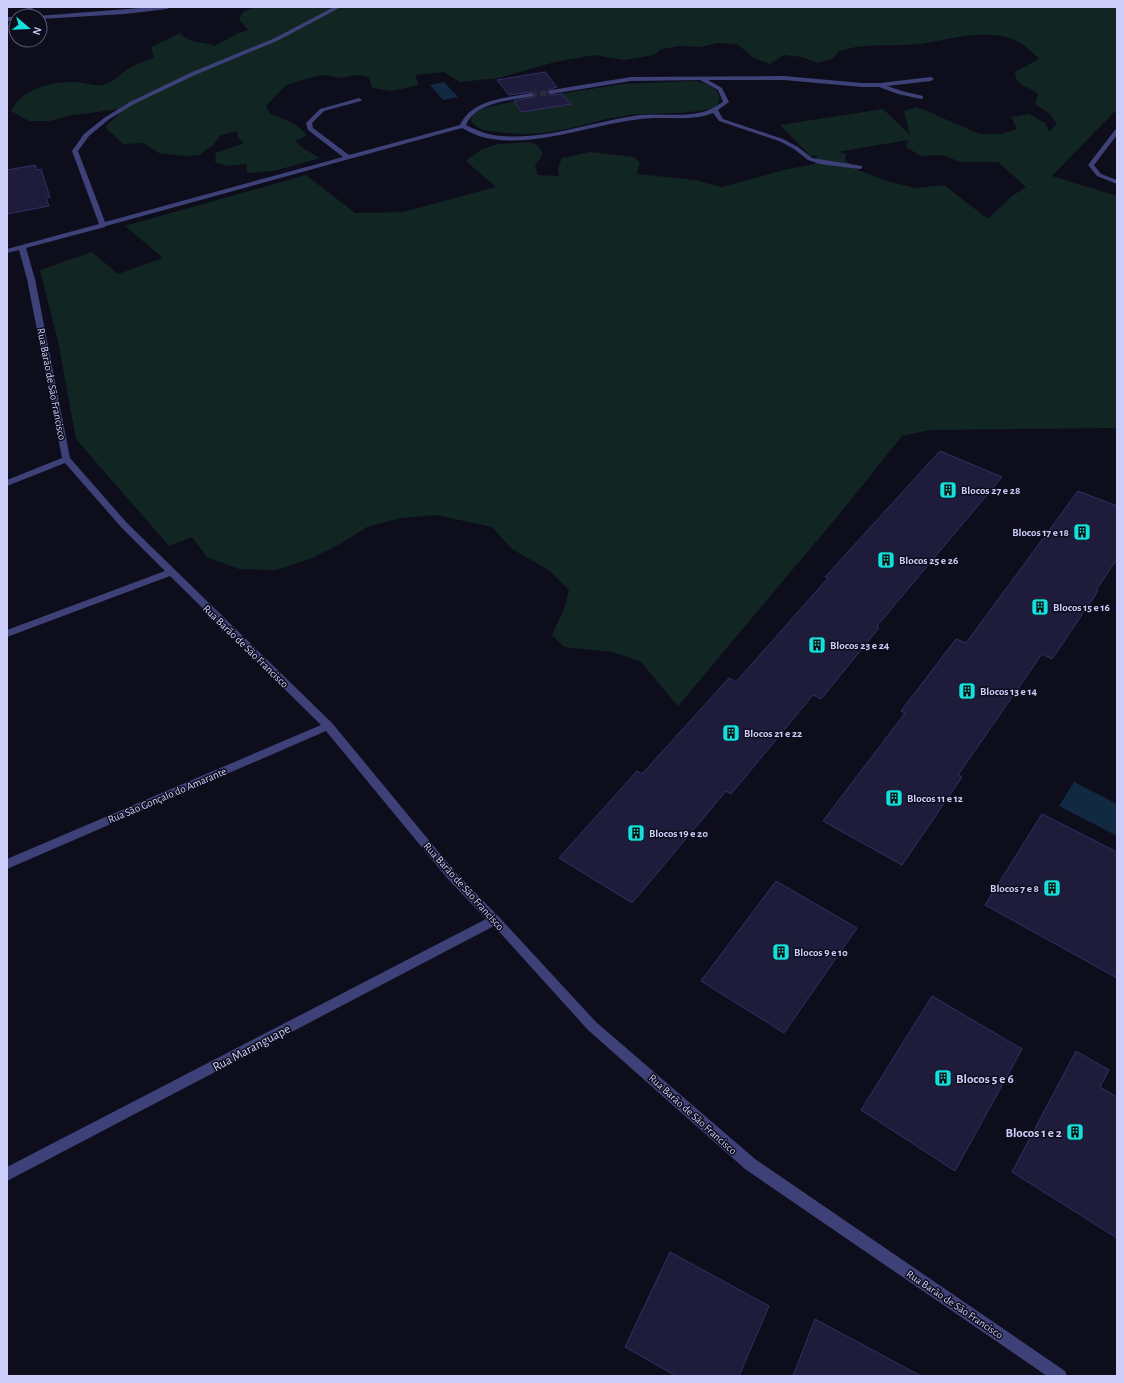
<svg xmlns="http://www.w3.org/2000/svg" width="1124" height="1383" font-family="'Alegreya Sans',sans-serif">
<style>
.green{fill:#112623;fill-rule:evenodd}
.water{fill:#122a41}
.building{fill:#1e1b3b;stroke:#342f65}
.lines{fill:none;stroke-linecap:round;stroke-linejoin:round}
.minor-tunnel{stroke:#2b2a3d;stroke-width:6;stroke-dasharray:6 3;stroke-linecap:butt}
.minor{fill:#3d4177;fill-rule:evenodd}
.labels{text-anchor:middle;stroke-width:3;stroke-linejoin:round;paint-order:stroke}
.street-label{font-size:11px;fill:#cdcdfa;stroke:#0e0d1c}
.poi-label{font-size:11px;font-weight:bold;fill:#cdcdfa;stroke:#0e0d1c;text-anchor:start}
.near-street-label{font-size:13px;fill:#cdcdfa;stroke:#0e0d1c}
.near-poi-label{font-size:13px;font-weight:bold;fill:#cdcdfa;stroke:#0e0d1c;text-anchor:start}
</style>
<rect width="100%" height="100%" fill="#0e0d1c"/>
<path class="green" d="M 255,7 L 1117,7 L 1117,109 L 1052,176 L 1117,196 L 1117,431 L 1114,428 L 930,430 L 902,436 L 846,506 L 678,706 L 640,661 L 612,652 L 564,647 L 552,635 L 565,607 L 569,590 L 550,571 L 512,549 L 492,527 L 436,515 L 401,518 L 367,527 L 338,545 L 307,560 L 276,570 L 239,569 L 207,557 L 192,537 L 169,546 L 76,439 L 58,341 L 40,270 L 92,252 L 118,274 L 163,258 L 125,226 L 306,175 L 355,213 L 403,212 L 496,187 L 466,161 L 482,149 L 498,144 L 530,142 L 538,146 L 543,154 L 535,166 L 538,175 L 559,176 L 558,168 L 562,158 L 590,152 L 634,157 L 640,163 L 637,174 L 695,180 L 722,187 L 784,170 L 815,164 L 817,155 L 810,156 L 780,125 L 883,109 L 910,135 L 904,111 L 917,107 L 980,134 L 1001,134 L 1017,129 L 1011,117 L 1029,114 L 1045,123 L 1049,132 L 1057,124 L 1050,114 L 1035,104 L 1038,94 C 1028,85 1016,88 1015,72 L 1039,59 C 1030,50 1022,42 1009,38 C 981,29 948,40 919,44 C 893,47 862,42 838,52 L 834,58 L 818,63 L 802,57 L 784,55 L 770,64 L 754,58 L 737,44 L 718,43 L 700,47 L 680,46 L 661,49 L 654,55 L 625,60 L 594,55 L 555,62 L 498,78 L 460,82 L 444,72 L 415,75 L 419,85 L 392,91 L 372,88 L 369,77 L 357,75 L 340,78 L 324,75 L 313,77 L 286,85 L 266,106 L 270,114 C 284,119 297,123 307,135 L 295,141 L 304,149 L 320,158 L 274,171 L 247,173 L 246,164 L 227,166 L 215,162 L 216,153 L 244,143 L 238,138 L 237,131 L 221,135 L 213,145 L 199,155 L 184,156 L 159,153 L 144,143 L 123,144 L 105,127 L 118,115 L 120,109 L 73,115 L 49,121 L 29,121 L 11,111 C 22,88 52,82 75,82 C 84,82 95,87 103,85 C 112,83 120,75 126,70 C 135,64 145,61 154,57 L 151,47 L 180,33 C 189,44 203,41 215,46 L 236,34 L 248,30 L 239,19 L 243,12 ZM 908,140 L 906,147 L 921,156 L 942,155 L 961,162 L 998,162 L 1026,187 L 1012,196 L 988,219 L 944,185 L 916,188 L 890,182 L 858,170 L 845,160 L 846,154 L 837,152 Z
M 694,81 C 705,83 725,89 718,104 C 714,115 643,113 629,115 C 595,120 560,134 525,134 C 516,134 507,133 498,132 C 487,131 478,130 471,121 L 472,116 L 481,109 L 514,101 L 623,84 Z"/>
<path class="water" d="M 444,82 L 458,97 L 443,100 L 430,85 Z
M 1074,782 L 1117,804 L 1117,836 L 1059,806 Z"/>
<path class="building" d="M 545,72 L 557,87 L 550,89 L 547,92 L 547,93 L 551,95 L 562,94 L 571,104 L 522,112 L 514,101 L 533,97 L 534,93 L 531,92 L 509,95 L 497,80 Z
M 35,165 L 37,170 L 41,169 L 50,197 L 46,198 L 49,206 L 7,214 L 7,170 Z
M 940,451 L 1002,477 L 877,626 L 879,628 L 821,699 L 813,695 L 731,794 L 726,791 L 632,903 L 559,858 L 637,771 L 642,774 L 729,678 L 736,682 L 828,578 L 825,577 Z
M 1078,491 L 1117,506 L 1117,559 L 1096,590 L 1098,591 L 1052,659 L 1042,654 L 958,775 L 962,777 L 902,865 L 823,821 L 905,713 L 901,711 L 956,639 L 966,643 Z
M 1042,814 L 1117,852 L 1117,978 L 985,905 Z
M 776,881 L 857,928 L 784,1033 L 701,981 Z
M 932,996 L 1022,1049 L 955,1171 L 861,1110 Z
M 1076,1051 L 1109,1070 L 1100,1087 L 1117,1097 L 1117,1238 L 1012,1172 Z
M 670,1252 L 769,1306 L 739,1376 L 676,1376 L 625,1347 Z
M 815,1319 L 921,1376 L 793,1376 Z"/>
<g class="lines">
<path class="minor-tunnel" d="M 531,95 L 551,92"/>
<path class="minor" d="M 27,7 L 33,7 L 31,16 L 25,16 Z
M 153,7 L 170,7 L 167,9 L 125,14 L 40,19 L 40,16 L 38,16 Z
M 334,7 L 341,7 L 279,40 L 195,75 L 134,104 L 108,120 L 89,136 L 78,151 L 105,222 L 343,157 L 308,130 L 306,123 L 320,109 L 359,98 L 362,100 L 361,101 L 324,111 L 312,123 L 313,128 L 349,155 L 460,125 C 472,99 506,98 531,93 L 533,94 L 533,96 C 511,101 477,101 466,125 C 478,131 488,135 501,136 C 548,140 594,121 640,115 C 659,113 679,117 698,113 C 708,111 715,107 723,102 L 718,90 L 700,80 L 631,81 L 551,94 L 548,92 L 551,90 L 631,77 L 784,76 L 862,83 L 880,83 L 931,77 L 934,79 L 931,81 L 887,86 L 902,91 L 923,96 L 923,98 L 921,99 L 898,94 L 879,87 L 862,87 L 784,80 L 708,80 L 722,88 L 729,102 L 718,110 L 723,119 L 783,139 L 798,147 L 812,158 L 862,166 L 862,168 L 860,169 L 820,164 L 808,160 L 794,149 L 779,141 L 719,121 L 713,113 C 691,122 665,116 641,119 C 592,124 528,151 479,136 C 473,134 468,131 462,128 L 106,226 L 105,227 L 26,248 L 35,279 L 70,458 L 127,523 L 332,723 L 456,873 L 499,917 L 596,1022 L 755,1159 L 1065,1371 L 1067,1376 L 1047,1376 L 745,1169 L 588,1030 L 494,926 L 7,1181 L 7,1167 L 486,919 L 448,879 L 326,731 L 7,869 L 7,859 L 321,725 L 170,576 L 7,637 L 7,630 L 165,571 L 121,527 L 65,463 L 7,486 L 7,480 L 62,458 L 27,279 L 19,250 L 7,253 L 7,249 L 99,224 L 72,151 L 84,134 L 104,118 L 130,102 L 190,73 L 275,38 Z
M 7,17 L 16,17 L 16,21 L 7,21 Z
M 1117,129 L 1117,135 L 1094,165 L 1101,174 L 1117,180 L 1117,184 L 1097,176 L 1088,165 L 1115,130 Z"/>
</g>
<defs>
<symbol id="building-square" viewBox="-11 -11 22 22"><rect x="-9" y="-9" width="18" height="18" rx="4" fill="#15dedc" stroke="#0e0d1c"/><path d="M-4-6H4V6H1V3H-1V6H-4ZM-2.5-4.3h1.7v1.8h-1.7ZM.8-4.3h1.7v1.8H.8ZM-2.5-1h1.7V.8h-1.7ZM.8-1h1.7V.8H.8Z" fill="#111"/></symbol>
</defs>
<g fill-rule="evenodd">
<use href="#building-square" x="938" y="480" width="20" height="20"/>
<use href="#building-square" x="1072" y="522" width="20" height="20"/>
<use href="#building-square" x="876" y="550" width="20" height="20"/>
<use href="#building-square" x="1030" y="597" width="20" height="20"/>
<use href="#building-square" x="807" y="635" width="20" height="20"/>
<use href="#building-square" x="957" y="681" width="20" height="20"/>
<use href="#building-square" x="721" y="723" width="20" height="20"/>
<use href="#building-square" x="884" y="788" width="20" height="20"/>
<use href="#building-square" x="626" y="823" width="20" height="20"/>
<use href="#building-square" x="1042" y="878" width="20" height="20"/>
<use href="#building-square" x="771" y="942" width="20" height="20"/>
<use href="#building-square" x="933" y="1068" width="20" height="20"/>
<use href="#building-square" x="1065" y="1122" width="20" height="20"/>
</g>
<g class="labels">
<g class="street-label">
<text transform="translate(52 384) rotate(79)" y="4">Rua Barão de São Francisco</text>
<text transform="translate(246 646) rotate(44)" y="4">Rua Barão de São Francisco</text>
<text transform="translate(167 795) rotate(-23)" y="4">Rua São Gonçalo do Amarante</text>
<text transform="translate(464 886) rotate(48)" y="4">Rua Barão de São Francisco</text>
<text transform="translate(693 1114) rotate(42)" y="4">Rua Barão de São Francisco</text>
<text transform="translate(955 1304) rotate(34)" y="4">Rua Barão de São Francisco</text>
</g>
<g class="poi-label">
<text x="961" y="494">Blocos 27 e 28</text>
<text x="1069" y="536" text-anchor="end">Blocos 17 e 18</text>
<text x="899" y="564">Blocos 25 e 26</text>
<text x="1053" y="611">Blocos 15 e 16</text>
<text x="830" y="649">Blocos 23 e 24</text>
<text x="980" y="695">Blocos 13 e 14</text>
<text x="744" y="737">Blocos 21 e 22</text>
<text x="907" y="802">Blocos 11 e 12</text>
<text x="649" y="837">Blocos 19 e 20</text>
<text x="1039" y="892" text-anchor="end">Blocos 7 e 8</text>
<text x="794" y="956">Blocos 9 e 10</text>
</g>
<g class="near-street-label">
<text transform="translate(251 1047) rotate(-28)" y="5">Rua Maranguape</text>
</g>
<g class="near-poi-label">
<text x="956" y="1083">Blocos 5 e 6</text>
<text x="1062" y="1137" text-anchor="end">Blocos 1 e 2</text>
</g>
</g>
<rect width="1124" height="1383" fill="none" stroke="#cdcdfa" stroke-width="16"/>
<g transform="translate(28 28) rotate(109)"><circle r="19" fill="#0e0d1c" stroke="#5a5a75"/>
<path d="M0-3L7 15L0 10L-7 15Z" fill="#15dedc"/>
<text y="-6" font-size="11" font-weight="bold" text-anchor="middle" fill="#cdcdfa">N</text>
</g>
</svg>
